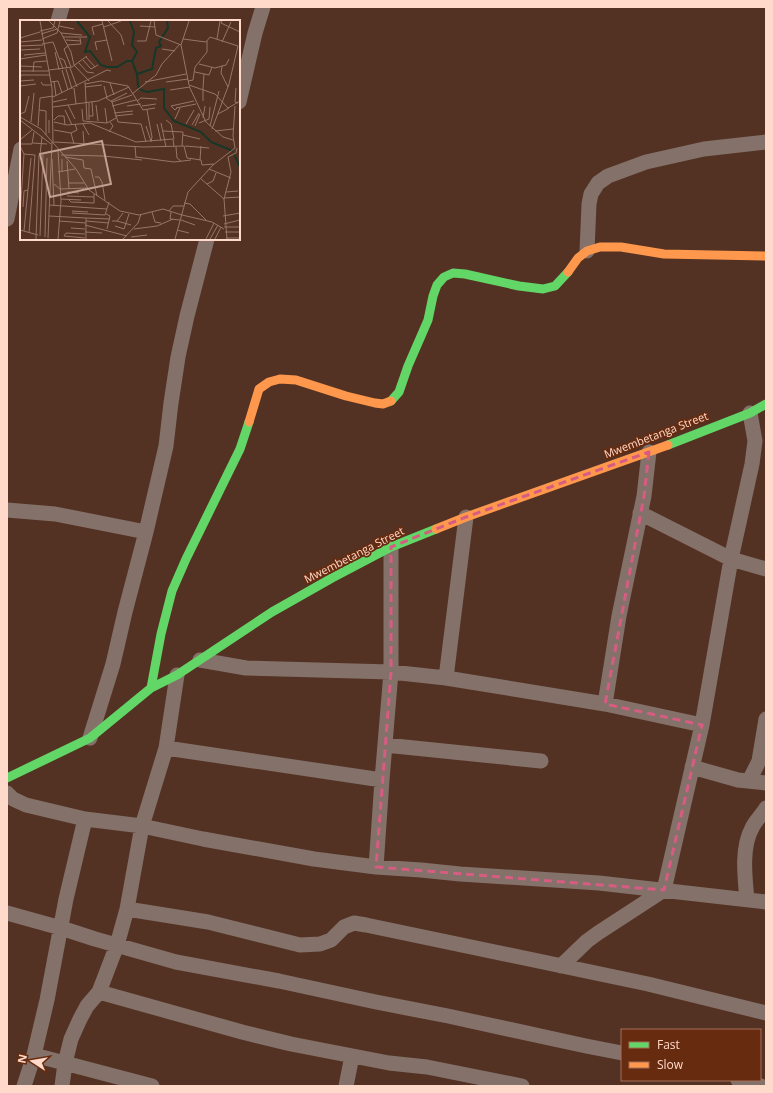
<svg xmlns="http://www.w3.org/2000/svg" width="773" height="1093" font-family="'Open Sans',sans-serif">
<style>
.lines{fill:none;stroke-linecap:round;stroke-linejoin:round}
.street{stroke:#84716a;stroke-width:15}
.fast{stroke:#63d668;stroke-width:9}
.slow{stroke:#ff974d;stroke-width:9}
.marked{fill:none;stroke:#d75c82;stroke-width:3;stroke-dasharray:8 5;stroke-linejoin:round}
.labels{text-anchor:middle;stroke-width:3.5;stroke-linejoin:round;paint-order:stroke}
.street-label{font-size:11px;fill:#ffd9ca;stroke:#672b0f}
.inset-river{fill:none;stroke:#163728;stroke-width:2}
.inset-road{fill:none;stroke:#987566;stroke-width:1}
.view{fill:#c39f90;fill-opacity:0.15;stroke:#c39f90;stroke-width:2}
.inset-edge{fill:none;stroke:#ffd9ca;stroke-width:2}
</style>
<rect width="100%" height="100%" fill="#533223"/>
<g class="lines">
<path class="street" d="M 58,21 L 62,7
M 239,102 L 255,33 L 263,7
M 7,219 L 21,149
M 587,251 L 589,204 L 591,194 L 598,183 L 608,176 L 646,162 L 704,149 L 766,142
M 7,510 L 55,514 L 146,532
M 640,513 L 731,559 L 766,569
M 200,660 L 246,668 L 391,672 L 446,678 L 605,704 L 702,725
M 446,678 L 466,517
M 605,704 L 619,616 L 644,496 L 649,452
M 90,738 L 113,664 L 125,612 L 146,532 L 166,446 L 171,403 L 178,357 L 187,316 L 207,239
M 385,745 L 541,761
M 166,748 L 382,780
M 692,767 L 738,780 L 766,783
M 749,781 L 759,761 L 766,719
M 7,793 L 13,799 L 26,805 L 85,819 L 142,826 L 203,839 L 314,859 L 376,867 L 421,870 L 460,874 L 599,883 L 766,902
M 376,867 L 382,780 L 391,672 L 391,547
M 747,900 C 745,878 741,848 752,828 C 755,821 762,815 766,808
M 127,909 L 208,922 L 300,945 L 320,944 L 331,940 L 344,927 L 354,923 L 366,925 L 648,984 L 766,1013
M 7,913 L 61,928 L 95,939 L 176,962 L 279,981 L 376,1002 L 448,1016 L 586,1046 L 622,1053
M 561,966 L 587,941 L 598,933 L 664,890 L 702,725 L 731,559 L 752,464 L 755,441 L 750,413
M 99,992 L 242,1032 L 291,1044 L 389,1063 L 427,1067 L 522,1086
M 34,1055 L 152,1086
M 738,1080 L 761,1086
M 24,1086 L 34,1055 L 47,1000 L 66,899 L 85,819
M 62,1086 L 65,1063 L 71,1039 L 80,1019 L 87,1006 L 99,992 L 117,945 L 127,909 L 142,826 L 166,748 L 177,675
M 346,1086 L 352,1056"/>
<path class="fast" d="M 391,401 L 399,392 L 408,366 L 428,320 L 433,296 L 437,285 L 444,277 L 453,273 L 465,274 L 519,286 L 543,289 L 555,286 L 568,272
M 668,445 L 750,413 L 766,404
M 151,688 L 161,634 L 172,591 L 186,559 L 240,449 L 249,422
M 7,778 L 90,738 L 151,688 L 177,675 L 272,612 L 332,578 L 391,547 L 436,529"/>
<path class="slow" d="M 568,272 L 578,258 L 587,251 L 600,247 L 621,247 L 664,254 L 766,256
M 249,422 L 259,389 L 269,382 L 280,379 L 296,380 L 346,396 L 375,403 L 383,404 L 391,401
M 436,529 L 466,517 L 668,445"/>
</g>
<path class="marked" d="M 649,452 L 644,496 L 605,704 L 702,725 L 664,890 L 376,867 L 391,672 L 391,547 L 466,517 Z"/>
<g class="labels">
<g class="street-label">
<text transform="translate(656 435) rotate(-21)" y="4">Mwembetanga Street</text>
<text transform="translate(354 555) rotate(-27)" y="4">Mwembetanga Street</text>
</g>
</g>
<g transform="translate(20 20)">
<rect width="220" height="220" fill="#533223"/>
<path class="inset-river" d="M 57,1 L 70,17 L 65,32 L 70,31 L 81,45 L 87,47 L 97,47 L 107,41 L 112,41 L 117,54M 110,1 L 114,12 L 112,25 L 117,32 L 112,41M 147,1 L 148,8 L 139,22 L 141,26 L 136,28 L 132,49 L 117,54 L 118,66 L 121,70 L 127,72 L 144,69 L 144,88 L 154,101 L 181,112 L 191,122 L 213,131M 214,134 L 220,147"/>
<path class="inset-road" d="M 20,1 L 32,68 L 33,123M 29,1 L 41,13 L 51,32 L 54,45 L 69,61M 82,1 L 92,41M 88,1 L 101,15 L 104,25M 134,1 L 136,15 L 161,25M 169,1 L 161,25 L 169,65 L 195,74 L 208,88 L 220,81M 202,1 L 201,3 L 220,12M 39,6 L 54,9M 120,6 L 135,7M 84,7 L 101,1M 20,11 L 33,8 L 35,1M 41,13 L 62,15M 21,14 L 37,9M 74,15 L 72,7 L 83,4M 43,17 L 67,17M 0,18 L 20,12M 22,19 L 37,13 L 40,1M 163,19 L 186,22 L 190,17 L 218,26M 197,19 L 200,1M 46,20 L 61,21M 117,21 L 126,21 L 131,1M 0,22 L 22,20M 202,22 L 211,2M 22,24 L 33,22 L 43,49M 47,25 L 61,24 L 60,18M 0,26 L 23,25M 48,26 L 44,29 L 51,47M 142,29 L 155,31M 0,30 L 20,29M 77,30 L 75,22 L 87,20M 35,32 L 39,50M 4,35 L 25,33M 66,37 L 75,47M 40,38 L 44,40 L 47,48M 0,39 L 26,35M 63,40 L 71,49 L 78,45M 59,43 L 67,52 L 74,53M 179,44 L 195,48 L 202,46M 0,46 L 22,47M 50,48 L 57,67M 46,49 L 52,69M 29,50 L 52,47 L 67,36M 42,50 L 48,70M 0,51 L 29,51M 13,52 L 14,42 L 27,41M 175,52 L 189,55 L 192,47M 0,61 L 1,55 L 30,55M 0,61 L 14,60M 34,61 L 36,76M 168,61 L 173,60 L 175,47 L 187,32 L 187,21M 21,62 L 23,65 L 32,65M 31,62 L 38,61 L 42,73M 65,62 L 67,100M 125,62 L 166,54M 146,62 L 168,59M 90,63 L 94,75M 65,64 L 81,61 L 108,66 L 123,90 L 135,88M 0,66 L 16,64M 84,66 L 87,78M 169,66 L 186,102 L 203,117 L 213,120M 65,67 L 82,65M 208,67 L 201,53 L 202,46 L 206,45 L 209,39M 54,68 L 56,84M 183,68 L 184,54M 216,68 L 215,82 L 218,83M 150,70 L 170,67M 112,74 L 136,55 L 142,44 L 160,24M 33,77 L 87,50 L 91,51M 86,78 L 92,82 L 112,75M 91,81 L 107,73M 117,81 L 121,78 L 137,79M 183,81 L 183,68M 33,82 L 47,79M 92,82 L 98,102 L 121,104 L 126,122M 69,83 L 69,100M 48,85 L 55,99M 76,85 L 78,101M 92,86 L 116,80M 107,86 L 121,84M 122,86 L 136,84M 33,87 L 78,81 L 109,67M 85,88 L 87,103M 156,88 L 176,84M 157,88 L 155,90 L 151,86 L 174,81M 62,89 L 63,101M 19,90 L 26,91 L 26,115M 45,90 L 52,105M 127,90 L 132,117 L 131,122M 94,93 L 113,91M 0,94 L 5,92 L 9,76M 198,94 L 209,88M 69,96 L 73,96 L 72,82M 95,96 L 113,94M 0,97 L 21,109 L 56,149 L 69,170 L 100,191 L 119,195 L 143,189 L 162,195M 183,98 L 185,86M 155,99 L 160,88M 0,100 L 31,124M 34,100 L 38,96 L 44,96 L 45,105M 146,100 L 151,104 L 154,119M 63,101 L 87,103 L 96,98M 11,102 L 14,73M 34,102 L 47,105 L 70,103 L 116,122 L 153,119 L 154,127M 141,103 L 146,127M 179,103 L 189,99 L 190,87M 63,104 L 69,115M 137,104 L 141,121M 166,104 L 174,90M 172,105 L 179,93M 18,106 L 20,78 L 33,76M 126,106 L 131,121M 175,106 L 180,94M 190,106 L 199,71M 192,109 L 209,64 L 218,26M 34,110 L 51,113M 63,111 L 64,124M 143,111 L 163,112 L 162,126M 195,111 L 213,109M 89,112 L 93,106 L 90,102M 29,113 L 29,100M 163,115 L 180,119M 1,119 L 12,110M 34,122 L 123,127 L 164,126 L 167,138 L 181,140 L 182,145 L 194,144M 13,123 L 27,124M 0,124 L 12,124 L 14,112M 54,124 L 51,113 L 57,110 L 55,104M 0,126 L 4,134 L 15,135M 115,126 L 116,138M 165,126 L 189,128M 156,127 L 157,138 L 161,141M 20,135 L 22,117M 41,135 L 83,136 L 122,140M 45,137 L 63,140 L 64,148 L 71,149 L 77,176M 116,137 L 154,142 L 171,140M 32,139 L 34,185M 42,139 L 42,152M 180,140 L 181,126M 47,141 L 49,169M 189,149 L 211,158M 38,152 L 55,149M 75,157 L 79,157 L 82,162 L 85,180M 180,158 L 204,179 L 207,219M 49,163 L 64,163M 34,164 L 40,169 L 67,168M 187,164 L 193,161 L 196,153M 47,172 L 59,173M 206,172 L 218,171M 47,176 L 74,177M 204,178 L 220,177M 41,179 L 61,180M 48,179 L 51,182 L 74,183 L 74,174M 204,179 L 211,152 L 208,137 L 216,133 L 217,128M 164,183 L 170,184 L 186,200M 29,185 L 87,189M 3,187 L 4,171 L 8,170M 52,191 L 68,192M 149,191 L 153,186 L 164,186M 132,192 L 135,202 L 141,203M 151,192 L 150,199 L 160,200M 52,193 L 85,195 L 89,182M 86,194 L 90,196 L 87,209M 162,195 L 192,202 L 204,209M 0,196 L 4,134M 29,196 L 66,198 L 66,219M 203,196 L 220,193M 66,198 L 90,199M 161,200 L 175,205M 39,201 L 66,203M 66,201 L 89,203M 92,201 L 97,201 L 103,193M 97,201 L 111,205M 204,204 L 220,200M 65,205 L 107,216M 95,206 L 104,209 L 109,194M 204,207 L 220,207M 51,208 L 65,209M 114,209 L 137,206 L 153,199M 0,210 L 18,215M 157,210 L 169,213M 4,211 L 11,138M 65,212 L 82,213M 205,212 L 220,212M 9,213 L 15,135M 65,214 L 46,213 L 44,216 L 65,218M 20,216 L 23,135M 25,217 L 27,138M 111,217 L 127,215M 28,218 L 32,122M 206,218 L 220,218M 16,219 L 19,135M 38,219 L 41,181 L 38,130M 103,219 L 118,203 L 121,194M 155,219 L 168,172 L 193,145 L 215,128 L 213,116 L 215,86M 186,219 L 194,203M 190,219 L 198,205M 195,219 L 201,207"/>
<path class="view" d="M 82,121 L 91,164 L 30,177 L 20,134 Z"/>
<rect width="220" height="220" class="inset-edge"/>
</g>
<rect width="773" height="1093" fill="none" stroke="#ffd9ca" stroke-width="16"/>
<rect x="621" y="1029" width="140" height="52" fill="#672b0f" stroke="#a4715a"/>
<rect x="629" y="1042" width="20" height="6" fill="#63d668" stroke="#a4715a"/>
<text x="657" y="1049" font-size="12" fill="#ffd9ca">Fast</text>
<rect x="629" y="1062" width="20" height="6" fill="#ff974d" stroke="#a4715a"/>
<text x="657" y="1069" font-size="12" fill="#ffd9ca">Slow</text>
<g transform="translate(32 1061) rotate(282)" stroke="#672b0f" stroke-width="3" paint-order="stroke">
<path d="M0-3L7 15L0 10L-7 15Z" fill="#ffd9ca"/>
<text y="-6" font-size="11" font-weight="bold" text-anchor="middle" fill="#ffd9ca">N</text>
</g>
</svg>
